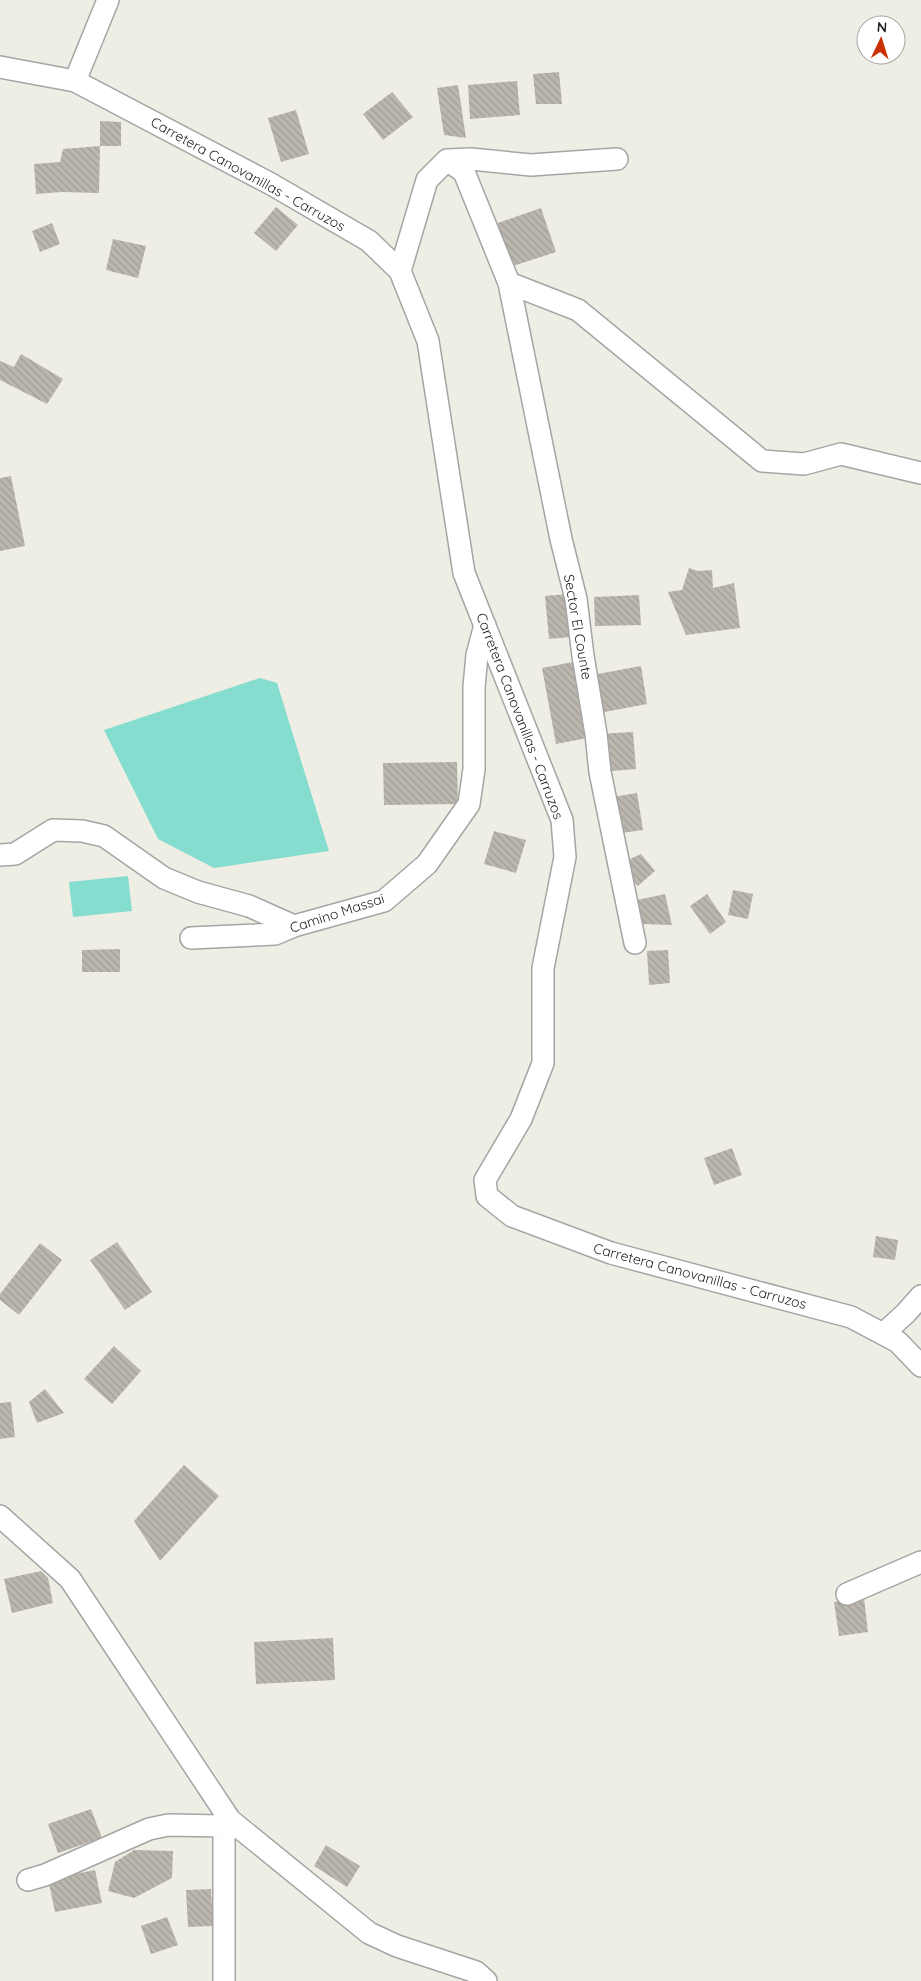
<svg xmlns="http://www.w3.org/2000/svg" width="921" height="1981" font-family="Quicksand,sans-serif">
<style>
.pitch{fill:#84ddcf}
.building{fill:url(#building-back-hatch)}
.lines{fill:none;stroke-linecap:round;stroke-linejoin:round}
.minor-casing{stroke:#a5a5a5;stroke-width:24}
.minor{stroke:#fff;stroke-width:21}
.labels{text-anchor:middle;stroke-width:5;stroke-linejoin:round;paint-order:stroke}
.street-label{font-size:14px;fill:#1e1e1e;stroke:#fff}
</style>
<defs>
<pattern id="building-back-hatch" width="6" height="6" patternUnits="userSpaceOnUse" patternTransform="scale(1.25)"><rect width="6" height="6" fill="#bcb7ae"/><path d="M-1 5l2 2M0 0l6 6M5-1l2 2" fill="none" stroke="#a19d95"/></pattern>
</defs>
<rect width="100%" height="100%" fill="#efeee5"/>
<path class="pitch" d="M 260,678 L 277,683 L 329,851 L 214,868 L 158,839 L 104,730 Z
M 128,876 L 132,911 L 73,917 L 69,882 Z"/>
<path class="building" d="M 559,72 L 562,104 L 536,104 L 533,74 Z
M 517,81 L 520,115 L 470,119 L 468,85 Z
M 458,85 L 466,138 L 444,135 L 437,88 Z
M 392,92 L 413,117 L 383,140 L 363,114 Z
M 296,110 L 309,154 L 281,162 L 268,118 Z
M 100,121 L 121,122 L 121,146 L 100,146 L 99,193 L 62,192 L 36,194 L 34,164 L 60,162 L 63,149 L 100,146 Z
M 276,207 L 298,225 L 276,251 L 254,233 Z
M 541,208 L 556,252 L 510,267 L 495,224 Z
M 52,223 L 60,244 L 40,252 L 32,231 Z
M 113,239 L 146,246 L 138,278 L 106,270 Z
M 21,354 L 63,379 L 47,404 L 0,380 L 0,361 L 14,367 Z
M 11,476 L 25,546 L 0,551 L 0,478 Z
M 689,568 L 698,571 L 712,570 L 713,588 L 734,583 L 740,628 L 686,635 L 668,592 L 682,590 Z
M 568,594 L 571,637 L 549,639 L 545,596 Z
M 639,595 L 641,625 L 595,626 L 594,597 Z
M 578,661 L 593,737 L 556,744 L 542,668 Z
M 641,666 L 647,704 L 599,713 L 592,675 Z
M 633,732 L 636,769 L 600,772 L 596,734 Z
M 457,762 L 458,804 L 384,805 L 383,763 Z
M 637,793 L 643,830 L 622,833 L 606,798 Z
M 494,831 L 526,840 L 516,873 L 484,864 Z
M 641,854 L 655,871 L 638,886 L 619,864 Z
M 733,890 L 753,894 L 748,919 L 728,915 Z
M 665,894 L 672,925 L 642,924 L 637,900 Z
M 707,894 L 726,922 L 710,934 L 690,906 Z
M 120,949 L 120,972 L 82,972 L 82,950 Z
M 668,950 L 670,983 L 649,985 L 647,951 Z
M 732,1148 L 742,1175 L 714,1185 L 704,1158 Z
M 876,1236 L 898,1240 L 895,1260 L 873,1257 Z
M 117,1242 L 152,1292 L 125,1310 L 90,1260 Z
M 40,1243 L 62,1260 L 19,1315 L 0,1300 L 0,1294 Z
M 114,1346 L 141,1371 L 112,1404 L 84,1379 Z
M 45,1389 L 64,1413 L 37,1423 L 29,1402 Z
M 11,1402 L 15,1437 L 0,1439 L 0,1403 Z
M 184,1465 L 219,1496 L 160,1561 L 134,1521 Z
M 41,1571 L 48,1578 L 53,1603 L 12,1613 L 4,1579 Z
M 864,1598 L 868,1632 L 839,1636 L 834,1602 Z
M 333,1638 L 335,1680 L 256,1684 L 254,1642 Z
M 91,1809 L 102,1838 L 58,1853 L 48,1824 Z
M 326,1845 L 360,1866 L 347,1887 L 314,1866 Z
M 134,1850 L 173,1851 L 172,1878 L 134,1898 L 108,1891 L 115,1862 Z
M 95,1870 L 102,1903 L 55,1912 L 48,1879 Z
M 211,1889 L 213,1926 L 188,1927 L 186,1890 Z
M 167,1917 L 178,1945 L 151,1954 L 141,1926 Z"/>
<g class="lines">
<defs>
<path id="minor" d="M 0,67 L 75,81 L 271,184 L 369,241 L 400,271 L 428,341 L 464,573 L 562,820 L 565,857 L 543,968 L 543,1063 L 521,1119 L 485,1180 L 487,1196 L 512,1216 L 611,1253 L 851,1317 L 898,1342 L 921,1366
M 75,81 L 108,0
M 447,160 L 471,159 L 531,165 L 617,159
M 400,271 L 427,180 L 447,160 L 464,172 L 509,283 L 578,310 L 762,461 L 804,464 L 841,454 L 921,473
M 509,283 L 561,539 L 576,599 L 583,656 L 596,734 L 600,772 L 635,943
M 0,855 L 15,854 L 53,830 L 82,831 L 104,836 L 164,878 L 198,892 L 249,906 L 294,926
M 191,938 L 275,934 L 294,926 L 384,901 L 427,864 L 469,804 L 474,769 L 474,687 L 477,655 L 485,625
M 883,1334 L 906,1313 L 921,1296
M 0,1516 L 70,1579 L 230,1820 L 369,1933 L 397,1946 L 476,1972 L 486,1981
M 847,1594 L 921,1562
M 28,1880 L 45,1875 L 149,1829 L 168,1825 L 224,1826
M 224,1981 L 224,1826 L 230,1820"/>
</defs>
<use href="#minor" class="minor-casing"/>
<use href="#minor" class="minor"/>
</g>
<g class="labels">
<g class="street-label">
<text transform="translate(248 174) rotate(29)" y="5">Carretera Canovanillas - Carruzos</text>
<text transform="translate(578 627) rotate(80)" y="5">Sector El Counte</text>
<text transform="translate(520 716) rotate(69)" y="5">Carretera Canovanillas - Carruzos</text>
<text transform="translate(337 913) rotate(-18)" y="5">Camino Massai</text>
<text transform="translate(700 1276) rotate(15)" y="5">Carretera Canovanillas - Carruzos</text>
</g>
</g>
<g transform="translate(881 40) rotate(4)"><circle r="24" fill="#ffffff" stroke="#a5a5a5"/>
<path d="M0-4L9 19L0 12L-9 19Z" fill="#c93104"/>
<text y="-8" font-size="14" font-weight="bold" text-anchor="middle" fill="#1e1e1e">N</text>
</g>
</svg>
